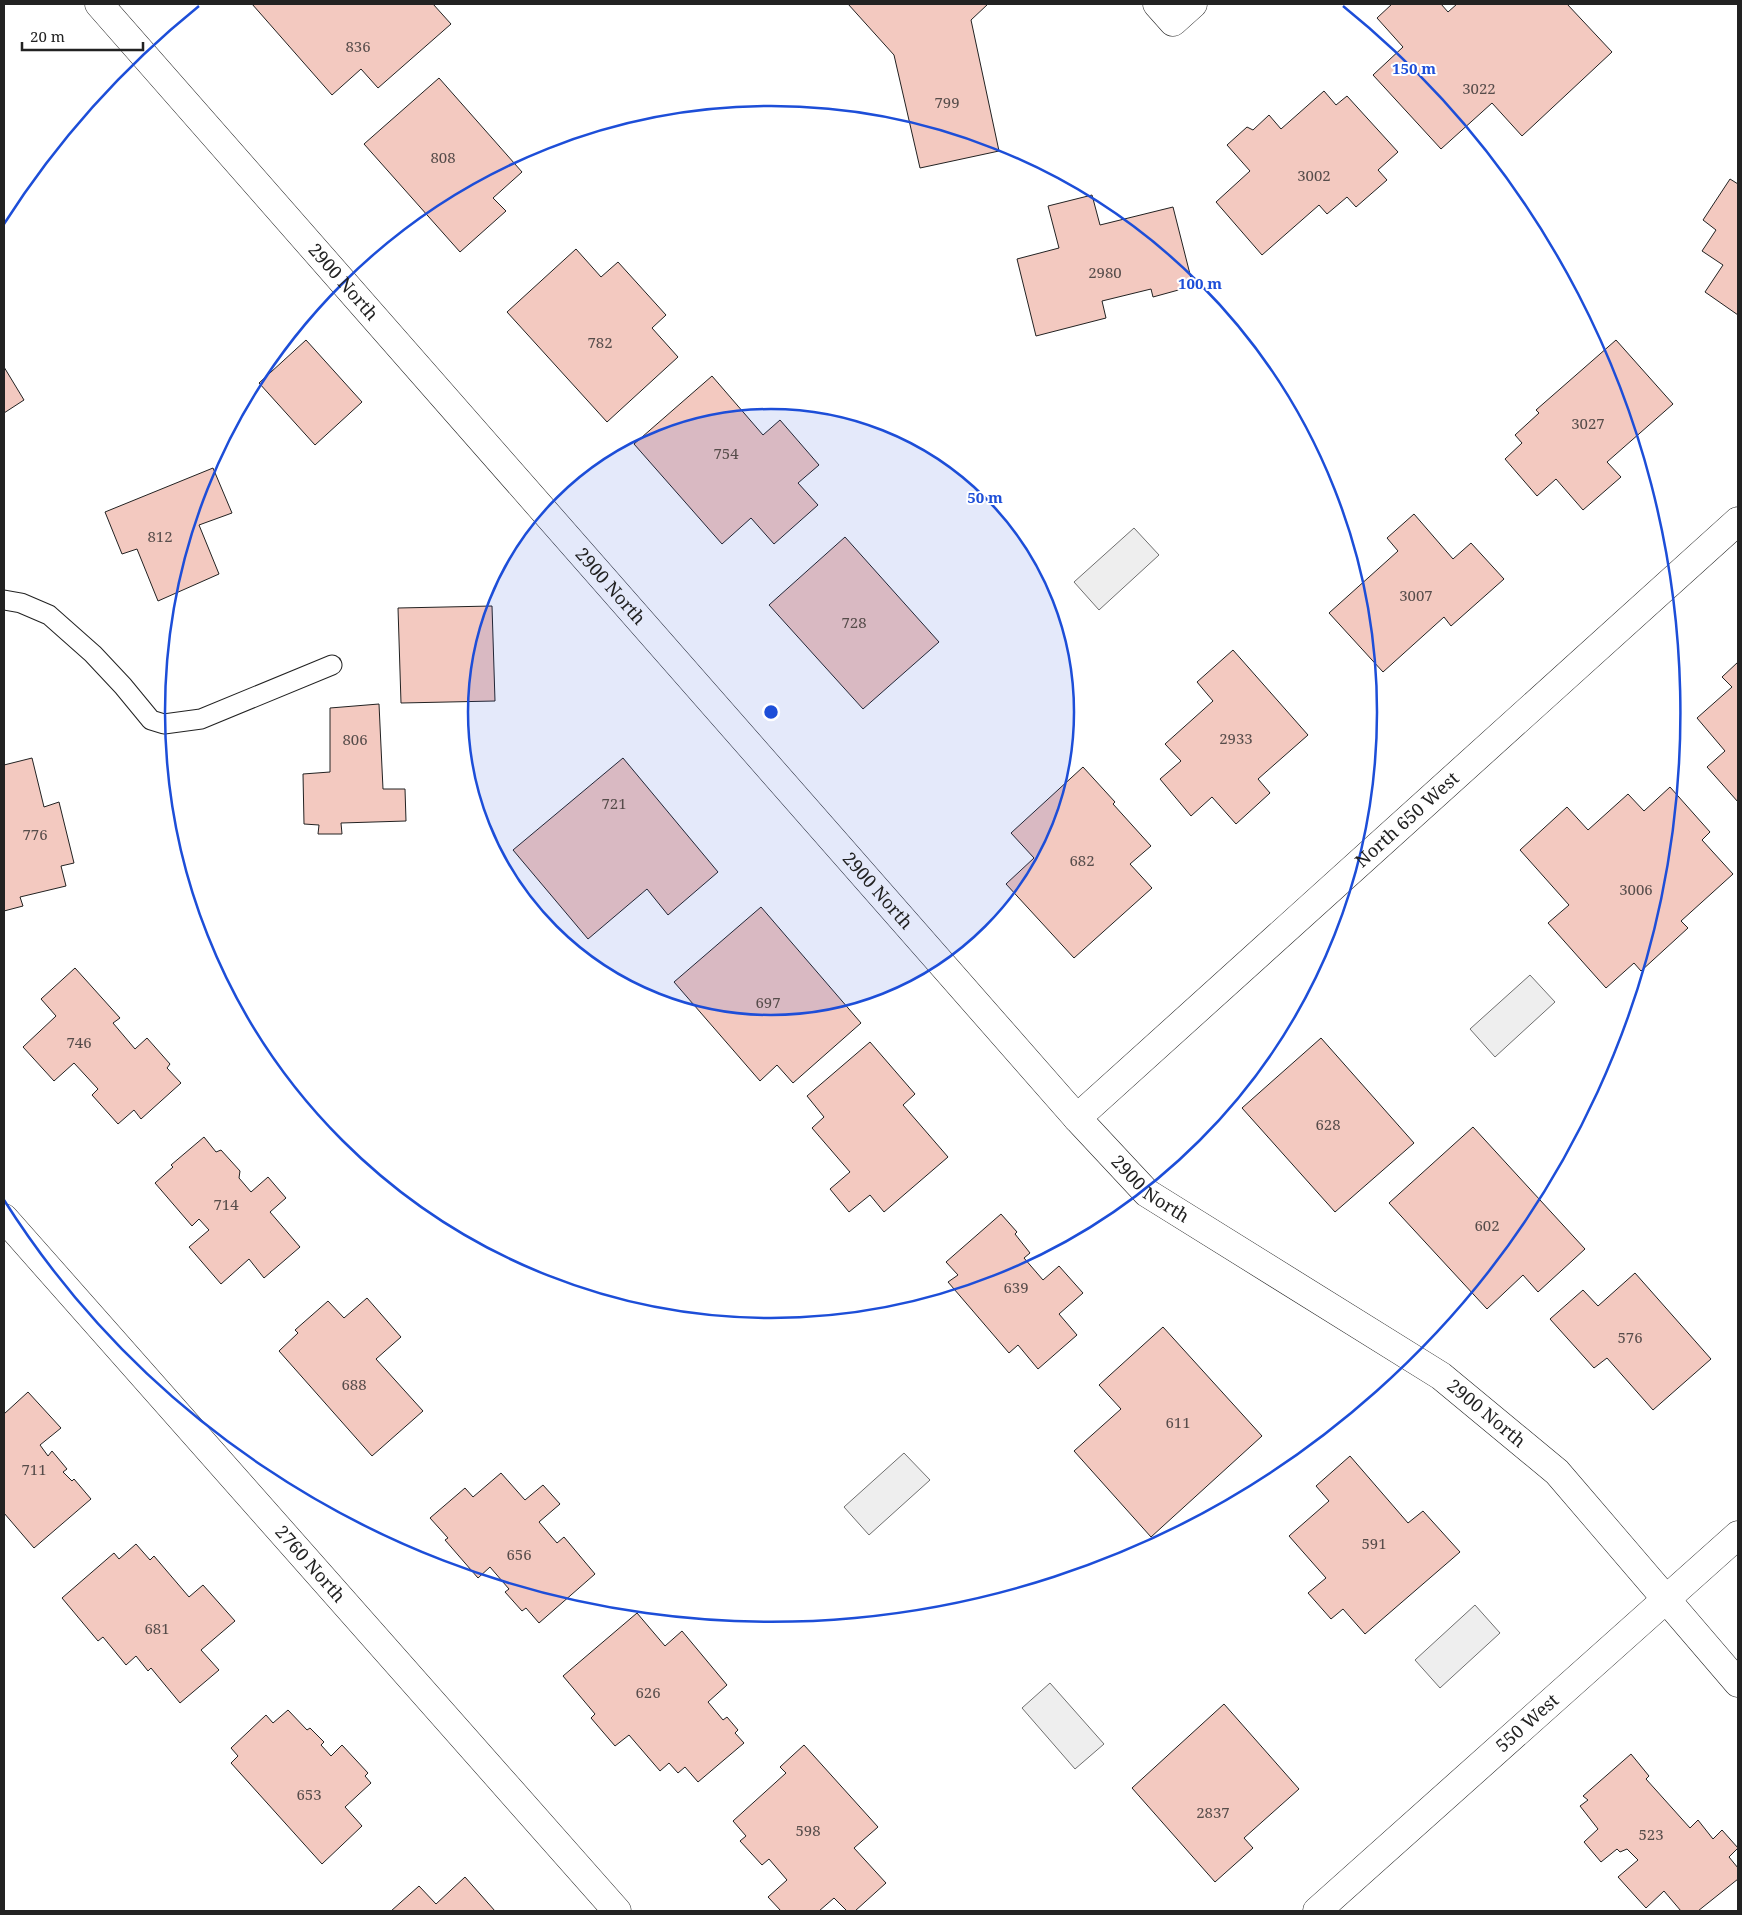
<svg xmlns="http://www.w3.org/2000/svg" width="1742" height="1915" font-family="'Noto Serif',serif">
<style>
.green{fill:#eee;stroke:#6f6f6f}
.building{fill:#f3c9c0;stroke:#222}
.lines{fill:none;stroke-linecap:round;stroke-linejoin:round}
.lane-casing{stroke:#222;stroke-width:21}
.street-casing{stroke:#222;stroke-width:29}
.lane{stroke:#fff;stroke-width:19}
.street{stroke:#fff;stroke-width:28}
.ring{fill:none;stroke:#1d4ed8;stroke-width:2.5}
.labels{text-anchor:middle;stroke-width:4;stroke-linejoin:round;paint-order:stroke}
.number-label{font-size:15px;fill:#564c4a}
.street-label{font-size:18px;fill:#222;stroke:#fff}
.centre{fill:#1d4ed8;stroke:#fff;stroke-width:2.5}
.ring-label{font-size:15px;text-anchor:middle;font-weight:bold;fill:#1d4ed8;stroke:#fff;stroke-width:4;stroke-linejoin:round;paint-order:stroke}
</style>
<rect width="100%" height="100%" fill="#fff"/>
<path class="green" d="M 1134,528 L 1159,555 L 1099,610 L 1074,582 Z
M 1530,975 L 1555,1002 L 1495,1057 L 1470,1029 Z
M 904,1453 L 930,1480 L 869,1535 L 844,1507 Z
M 1475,1605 L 1500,1633 L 1440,1688 L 1415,1660 Z
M 1050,1683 L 1104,1744 L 1075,1769 L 1022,1708 Z"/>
<path class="building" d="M 252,4 L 433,4 L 451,24 L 378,88 L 361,69 L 332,95 Z
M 848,4 L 988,4 L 971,20 L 999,151 L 920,168 L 894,55 Z
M 1392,4 L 1441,4 L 1448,12 L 1457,4 L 1567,4 L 1612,52 L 1522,136 L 1492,103 L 1441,149 L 1373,75 L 1403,47 L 1377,18 Z
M 439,78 L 522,172 L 493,198 L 506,211 L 460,252 L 364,144 Z
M 1324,91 L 1336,105 L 1347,96 L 1398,152 L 1378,170 L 1387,180 L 1356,207 L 1347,197 L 1327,214 L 1319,205 L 1262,255 L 1216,202 L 1250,171 L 1227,145 L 1247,127 L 1253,130 L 1269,115 L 1281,129 Z
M 1730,179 L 1738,184 L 1738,315 L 1705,292 L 1723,265 L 1702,251 L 1716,230 L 1703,220 Z
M 1092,195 L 1100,225 L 1173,207 L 1193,286 L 1153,297 L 1151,289 L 1102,301 L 1106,318 L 1036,336 L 1017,259 L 1059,248 L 1048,206 Z
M 576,249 L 601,277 L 618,262 L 666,315 L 652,328 L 678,357 L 607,422 L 507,312 Z
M 306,340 L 362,402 L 315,445 L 259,383 Z
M 1616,340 L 1673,404 L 1607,462 L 1621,477 L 1583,510 L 1556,479 L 1537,496 L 1505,459 L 1522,443 L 1515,435 L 1539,413 L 1536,410 Z
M 4,367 L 24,400 L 4,413 Z
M 712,376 L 763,435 L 780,420 L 819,465 L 798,483 L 818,505 L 774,544 L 751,518 L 722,544 L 634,444 Z
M 213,468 L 232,513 L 199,525 L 219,574 L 158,601 L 137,549 L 122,554 L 105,512 Z
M 1414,514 L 1453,559 L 1471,543 L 1504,579 L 1451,626 L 1444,617 L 1383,672 L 1329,613 L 1398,551 L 1387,538 Z
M 845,537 L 939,642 L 863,709 L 769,605 Z
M 492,606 L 495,701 L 401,703 L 398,608 Z
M 1233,650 L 1308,735 L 1258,779 L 1270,793 L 1236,824 L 1212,797 L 1191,816 L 1160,779 L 1181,761 L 1165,744 L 1213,701 L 1197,682 Z
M 1738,662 L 1738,802 L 1707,767 L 1725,751 L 1697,718 L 1732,687 L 1722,677 Z
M 379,704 L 383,789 L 405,789 L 406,821 L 341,823 L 342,834 L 318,834 L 319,825 L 304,824 L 303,774 L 330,772 L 330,708 Z
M 32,758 L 44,807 L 59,802 L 74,863 L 61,866 L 66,886 L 20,897 L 23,906 L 4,911 L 4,765 Z
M 623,758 L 718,872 L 668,915 L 647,889 L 588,939 L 513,850 Z
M 1083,767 L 1115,802 L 1113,804 L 1151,846 L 1130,864 L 1152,888 L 1074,958 L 1006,884 L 1034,858 L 1011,833 Z
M 1670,787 L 1710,832 L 1702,840 L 1733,874 L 1681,921 L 1688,928 L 1641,971 L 1634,963 L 1606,988 L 1548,923 L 1569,905 L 1520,850 L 1567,807 L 1588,830 L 1628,794 L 1644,811 Z
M 761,907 L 861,1023 L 793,1083 L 777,1065 L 760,1081 L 674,982 Z
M 75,968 L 120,1018 L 113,1023 L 135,1049 L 147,1038 L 170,1064 L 167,1068 L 181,1083 L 141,1119 L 134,1110 L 118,1124 L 92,1095 L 98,1089 L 74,1063 L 54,1081 L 23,1047 L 56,1016 L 41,999 Z
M 1321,1038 L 1414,1143 L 1335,1212 L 1242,1108 Z
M 870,1042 L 915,1094 L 903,1105 L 948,1157 L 884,1212 L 870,1195 L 849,1212 L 830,1189 L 850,1172 L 812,1128 L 824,1117 L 807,1096 Z
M 1473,1127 L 1585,1249 L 1538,1292 L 1523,1275 L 1487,1309 L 1389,1203 Z
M 204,1137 L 216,1152 L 221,1150 L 240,1171 L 239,1178 L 251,1192 L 268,1177 L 286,1198 L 270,1212 L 300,1247 L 264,1278 L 249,1259 L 221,1284 L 189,1247 L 209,1230 L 199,1219 L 192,1226 L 155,1183 L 173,1167 L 171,1165 Z
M 1001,1214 L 1017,1232 L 1015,1234 L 1030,1253 L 1024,1258 L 1043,1280 L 1059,1266 L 1083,1293 L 1059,1314 L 1077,1335 L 1038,1369 L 1018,1345 L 1009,1353 L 948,1282 L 958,1275 L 946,1262 Z
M 1635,1273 L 1711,1359 L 1653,1410 L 1607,1358 L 1594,1368 L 1550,1319 L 1583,1290 L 1598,1306 Z
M 367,1298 L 401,1337 L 376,1359 L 423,1411 L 372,1456 L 279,1351 L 298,1333 L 295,1330 L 328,1301 L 344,1318 Z
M 1163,1327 L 1262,1436 L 1151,1537 L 1074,1451 L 1121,1409 L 1099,1385 Z
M 28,1392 L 61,1428 L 40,1445 L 48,1456 L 52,1451 L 67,1469 L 63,1472 L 72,1481 L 74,1479 L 91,1499 L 34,1548 L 4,1513 L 4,1414 Z
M 1350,1456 L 1408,1523 L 1423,1511 L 1460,1552 L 1365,1634 L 1343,1609 L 1331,1619 L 1308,1593 L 1326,1578 L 1289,1536 L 1329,1501 L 1316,1486 Z
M 501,1473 L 525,1500 L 543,1485 L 560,1504 L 539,1522 L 557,1543 L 564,1537 L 595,1574 L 539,1623 L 526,1608 L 522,1611 L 505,1592 L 509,1589 L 490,1567 L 478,1578 L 445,1540 L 448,1538 L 430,1518 L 465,1488 L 473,1497 Z
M 136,1544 L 150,1560 L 154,1556 L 189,1597 L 203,1585 L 235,1621 L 201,1650 L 219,1670 L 180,1703 L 151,1668 L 148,1671 L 136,1656 L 126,1665 L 103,1637 L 98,1641 L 62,1598 L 114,1553 L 119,1559 Z
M 637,1613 L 665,1646 L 682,1631 L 727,1685 L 708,1702 L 723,1720 L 727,1717 L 738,1730 L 735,1733 L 744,1743 L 698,1782 L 685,1767 L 678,1773 L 669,1763 L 660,1771 L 629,1735 L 615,1746 L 591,1718 L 595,1714 L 563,1676 Z
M 1224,1704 L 1299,1789 L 1244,1838 L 1253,1848 L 1215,1882 L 1132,1788 Z
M 288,1710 L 307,1730 L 310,1728 L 324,1742 L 321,1745 L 331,1756 L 342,1745 L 368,1773 L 365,1776 L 371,1783 L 345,1807 L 362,1826 L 322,1864 L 231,1763 L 238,1756 L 231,1748 L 266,1715 L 273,1723 Z
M 804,1745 L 878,1827 L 854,1848 L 886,1883 L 855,1911 L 847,1911 L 834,1898 L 819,1911 L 781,1911 L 768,1897 L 787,1880 L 769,1859 L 762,1865 L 740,1841 L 746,1836 L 733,1821 L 786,1773 L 780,1767 Z
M 1631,1754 L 1649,1776 L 1646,1779 L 1690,1828 L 1698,1820 L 1713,1839 L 1722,1830 L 1738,1848 L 1729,1857 L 1738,1868 L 1738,1879 L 1698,1911 L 1681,1911 L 1664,1891 L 1646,1908 L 1618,1877 L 1638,1860 L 1627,1849 L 1620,1852 L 1617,1849 L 1601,1862 L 1584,1842 L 1598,1829 L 1580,1806 L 1588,1800 L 1583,1796 Z
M 465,1877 L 495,1911 L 391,1911 L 419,1886 L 436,1904 Z"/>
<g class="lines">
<defs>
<path id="lane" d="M 4,600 L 21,603 L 49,615 L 93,654 L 123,686 L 151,720 L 164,724 L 201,719 L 332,665"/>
<g id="street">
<path id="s1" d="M 99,4 L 1077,1118 L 1147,1193 L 1441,1376 L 1557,1472 L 1738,1683"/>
<path d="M 1157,4 L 1173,22 L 1193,4"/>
<path id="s2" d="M 1077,1118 L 1738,521"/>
<path id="s3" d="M 4,1218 L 617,1911"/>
<path id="s4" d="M 1317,1911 L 1738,1535"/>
</g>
</defs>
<use href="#lane" class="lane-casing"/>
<use href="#street" class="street-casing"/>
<use href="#lane" class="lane"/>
<use href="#street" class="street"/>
</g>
<circle cx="771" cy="712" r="303" fill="#1d4ed8" fill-opacity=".12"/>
<g class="ring">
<circle cx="771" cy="712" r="303"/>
<circle cx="771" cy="712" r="606"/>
<path d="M4 224A909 909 0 0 1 199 6M1343 6A909 909 0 1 1 4 1200"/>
</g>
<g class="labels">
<g class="number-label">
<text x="358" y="52">836</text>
<text x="1479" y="94">3022</text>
<text x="947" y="108">799</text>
<text x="443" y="163">808</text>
<text x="1314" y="181">3002</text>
<text x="1105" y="278">2980</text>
<text x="600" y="348">782</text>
<text x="1588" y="429">3027</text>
<text x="726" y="459">754</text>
<text x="160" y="542">812</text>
<text x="1416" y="601">3007</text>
<text x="854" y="628">728</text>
<text x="1236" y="744">2933</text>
<text x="355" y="745">806</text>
<text x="614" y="809">721</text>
<text x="35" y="840">776</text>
<text x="1082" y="866">682</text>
<text x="1636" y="895">3006</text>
<text x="768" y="1008">697</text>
<text x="79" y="1048">746</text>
<text x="1328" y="1130">628</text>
<text x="226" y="1210">714</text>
<text x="1487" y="1231">602</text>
<text x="1016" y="1293">639</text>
<text x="1630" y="1343">576</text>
<text x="354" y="1390">688</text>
<text x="1178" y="1428">611</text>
<text x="34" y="1475">711</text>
<text x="1374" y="1549">591</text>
<text x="519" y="1560">656</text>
<text x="157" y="1634">681</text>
<text x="648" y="1698">626</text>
<text x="309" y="1800">653</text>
<text x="1213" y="1818">2837</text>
<text x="808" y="1836">598</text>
<text x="1651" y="1840">523</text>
</g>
<g class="street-label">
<text dy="6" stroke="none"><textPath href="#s1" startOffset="370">2900 North</textPath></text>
<text dy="6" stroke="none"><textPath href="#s1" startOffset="775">2900 North</textPath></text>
<text dy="6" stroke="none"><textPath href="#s2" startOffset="445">North 650 West</textPath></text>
<text dy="6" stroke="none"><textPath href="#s1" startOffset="1180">2900 North</textPath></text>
<text dy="6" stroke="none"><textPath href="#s1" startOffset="1585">2900 North</textPath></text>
<text dy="6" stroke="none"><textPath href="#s1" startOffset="1990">2900 North</textPath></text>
<text dy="6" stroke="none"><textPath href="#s3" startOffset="462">2760 North</textPath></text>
<text dy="6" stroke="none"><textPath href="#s4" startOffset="282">550 West</textPath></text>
</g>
</g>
<circle cx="771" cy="712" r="8" class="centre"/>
<g class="ring-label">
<text x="1414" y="74">150 m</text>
<text x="1200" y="289">100 m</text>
<text x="985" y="503">50 m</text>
</g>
<rect width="1742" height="1915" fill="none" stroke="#222222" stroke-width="10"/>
<path d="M22 42v8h121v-8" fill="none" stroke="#222222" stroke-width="2.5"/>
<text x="30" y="42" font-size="15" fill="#222222" stroke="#ffffff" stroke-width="4" paint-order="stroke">20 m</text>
</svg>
